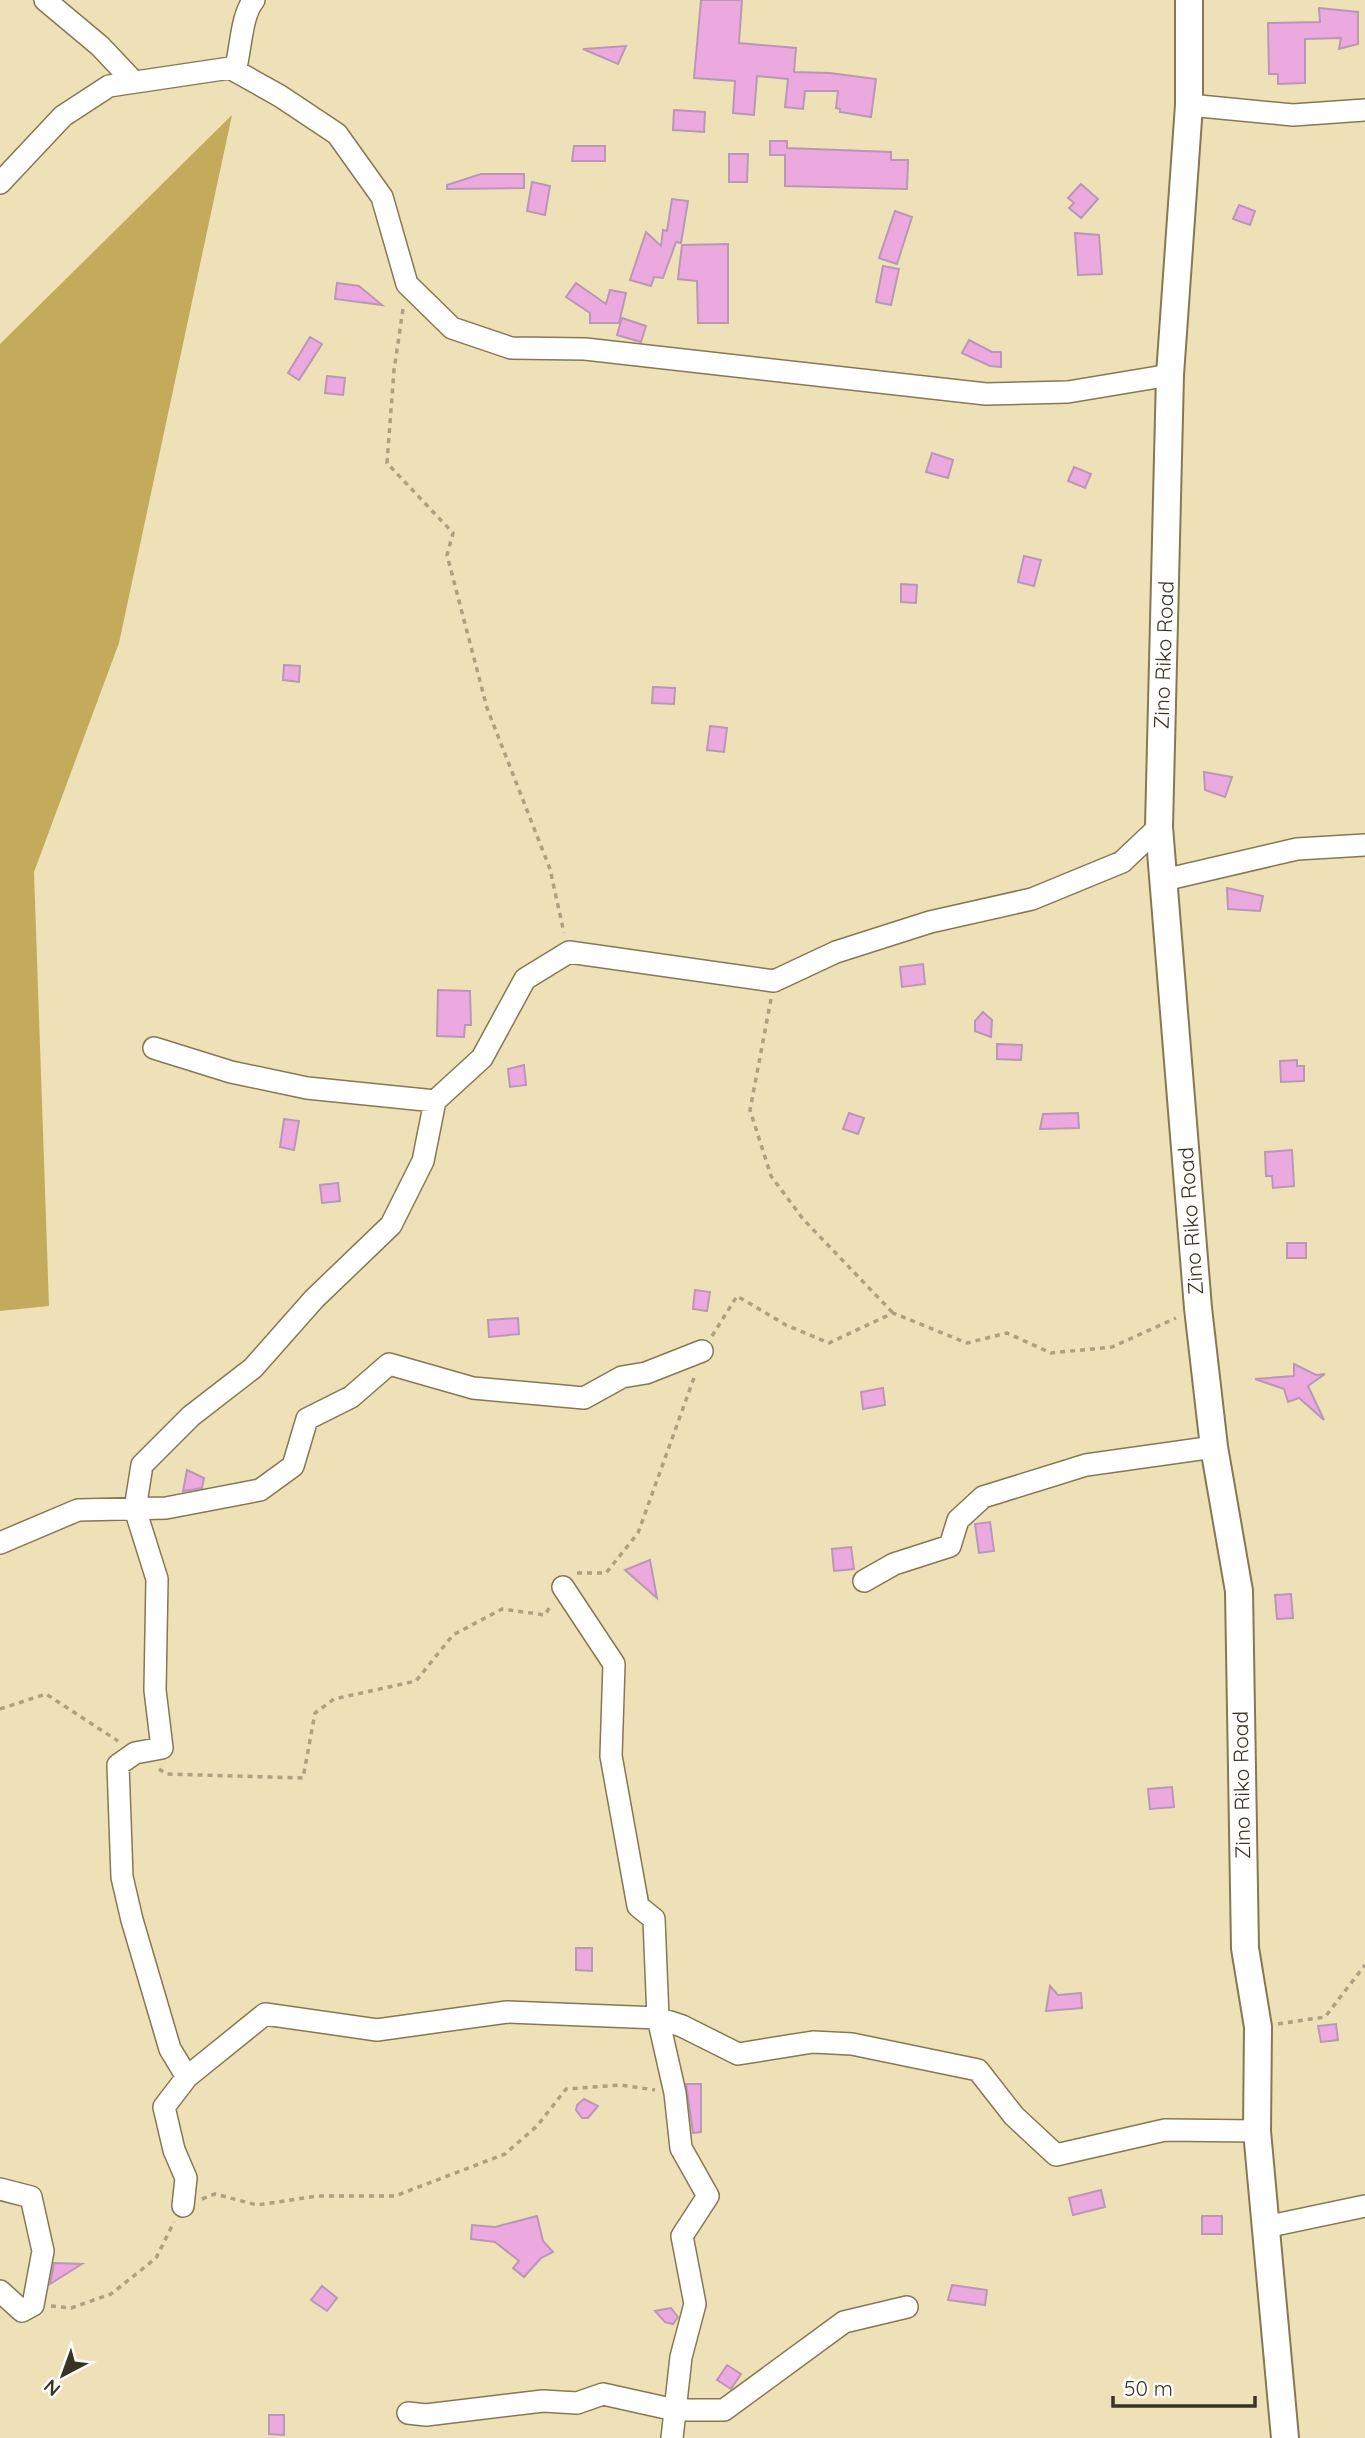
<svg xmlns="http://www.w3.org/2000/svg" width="1365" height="2438" font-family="Quicksand,sans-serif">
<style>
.forest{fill:#c4ab5b}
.building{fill:#eba9e0;stroke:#ba97b4;stroke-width:2}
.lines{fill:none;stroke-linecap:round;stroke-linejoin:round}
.minor-casing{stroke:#857852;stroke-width:24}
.tertiary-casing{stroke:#857852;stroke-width:30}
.path{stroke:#aca181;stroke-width:3.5;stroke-dasharray:5 5;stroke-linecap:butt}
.minor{stroke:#fff;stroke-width:21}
.tertiary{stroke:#fff;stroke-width:26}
.labels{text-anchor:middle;stroke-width:6;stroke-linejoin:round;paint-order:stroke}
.street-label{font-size:21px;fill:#393323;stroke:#fff}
</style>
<rect width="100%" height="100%" fill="#efe1b7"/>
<path class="forest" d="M 232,115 L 119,643 L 34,872 L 49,1306 L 0,1311 L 0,344 Z"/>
<path class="building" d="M 701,0 L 742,0 L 739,43 L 796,48 L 794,72 L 830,73 L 876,79 L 871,117 L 840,112 L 840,109 L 836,108 L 838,91 L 805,91 L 803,109 L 785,107 L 788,79 L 757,76 L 754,115 L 733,113 L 735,81 L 694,78 Z
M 1319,8 L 1358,12 L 1358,44 L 1339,49 L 1341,38 L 1305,39 L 1305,83 L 1278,84 L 1278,74 L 1269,74 L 1268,23 L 1320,22 Z
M 626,46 L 618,64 L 583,49 Z
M 674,110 L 705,112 L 704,132 L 673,130 Z
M 770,141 L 787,141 L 787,148 L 891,152 L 891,160 L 908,160 L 907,189 L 785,186 L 785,155 L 770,155 Z
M 574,146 L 605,146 L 605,161 L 572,161 Z
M 729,154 L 748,154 L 747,182 L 729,182 Z
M 481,174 L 524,174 L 524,188 L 447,189 L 447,185 Z
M 532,182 L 550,186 L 545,215 L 527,211 Z
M 1081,184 L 1098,199 L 1081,218 L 1069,208 L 1074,203 L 1068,198 Z
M 672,199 L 688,201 L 681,243 L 676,242 L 663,278 L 654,277 L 651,286 L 630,280 L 646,232 L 661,246 L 663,230 L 667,231 Z
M 1239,205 L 1255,211 L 1250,225 L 1233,219 Z
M 895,211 L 912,217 L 897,264 L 879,258 Z
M 1075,233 L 1099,235 L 1102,274 L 1078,275 Z
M 728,244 L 728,323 L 698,323 L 697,281 L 678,279 L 682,245 Z
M 883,266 L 899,269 L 891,305 L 876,302 Z
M 337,283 L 359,286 L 382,305 L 335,299 Z
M 576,283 L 606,304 L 610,290 L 626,293 L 619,323 L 590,323 L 590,313 L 566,297 Z
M 622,318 L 646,326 L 641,342 L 617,335 Z
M 310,337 L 322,344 L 299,380 L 288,373 Z
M 969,340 L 992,352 L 1001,352 L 1001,367 L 990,366 L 962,353 Z
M 327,376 L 345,378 L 343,395 L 325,393 Z
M 932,453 L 953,460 L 948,478 L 926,472 Z
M 1074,467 L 1091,474 L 1085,488 L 1068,481 Z
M 1024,556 L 1041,560 L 1034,586 L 1018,582 Z
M 901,584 L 917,585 L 916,603 L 901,602 Z
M 284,665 L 300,666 L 299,682 L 283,680 Z
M 653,687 L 675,688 L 674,704 L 652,703 Z
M 710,726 L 727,728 L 724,752 L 707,750 Z
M 1204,772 L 1232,777 L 1225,797 L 1205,790 Z
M 1227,888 L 1263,896 L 1260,911 L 1228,909 Z
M 923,964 L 925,984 L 902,987 L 900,967 Z
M 438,990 L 470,991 L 471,1025 L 465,1025 L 464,1037 L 437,1036 Z
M 983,1012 L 992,1020 L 991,1037 L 975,1031 L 975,1021 Z
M 997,1044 L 1022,1045 L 1021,1060 L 997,1059 Z
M 1297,1060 L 1297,1066 L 1304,1066 L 1304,1081 L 1281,1082 L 1280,1061 Z
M 524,1065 L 526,1085 L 510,1087 L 508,1069 Z
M 849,1113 L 864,1118 L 858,1134 L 843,1129 Z
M 1078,1113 L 1079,1128 L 1040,1129 L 1043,1114 Z
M 284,1119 L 299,1121 L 294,1150 L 280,1147 Z
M 1292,1150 L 1294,1186 L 1273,1188 L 1272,1176 L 1266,1176 L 1265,1152 Z
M 338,1183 L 340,1201 L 322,1203 L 320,1185 Z
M 1287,1243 L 1306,1243 L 1306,1258 L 1287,1258 Z
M 695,1290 L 710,1292 L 707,1311 L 693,1309 Z
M 518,1318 L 519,1334 L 489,1337 L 488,1320 Z
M 1294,1364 L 1316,1375 L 1325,1374 L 1308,1386 L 1324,1420 L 1299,1398 L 1288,1402 L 1284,1389 L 1255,1379 L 1294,1376 Z
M 883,1388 L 885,1405 L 863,1409 L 861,1392 Z
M 187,1470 L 204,1478 L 202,1488 L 183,1491 Z
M 990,1522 L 994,1551 L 979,1553 L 975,1524 Z
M 851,1547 L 854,1569 L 834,1571 L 832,1549 Z
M 650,1560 L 657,1598 L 625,1570 Z
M 1291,1594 L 1293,1618 L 1277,1619 L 1275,1595 Z
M 1172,1787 L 1174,1807 L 1150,1809 L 1148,1789 Z
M 576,1948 L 592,1948 L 592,1971 L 576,1970 Z
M 1050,1986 L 1058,1995 L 1081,1993 L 1082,2008 L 1046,2011 Z
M 1336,2024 L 1338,2040 L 1321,2042 L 1318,2026 Z
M 686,2084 L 701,2084 L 701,2132 L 693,2133 Z
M 584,2099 L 598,2106 L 588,2118 L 582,2118 L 576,2110 L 577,2105 Z
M 1101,2190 L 1105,2207 L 1073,2215 L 1069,2198 Z
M 537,2216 L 543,2241 L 553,2252 L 541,2258 L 524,2277 L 513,2268 L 519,2261 L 495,2242 L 471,2239 L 472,2225 L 495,2227 Z
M 1202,2216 L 1222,2216 L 1222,2234 L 1202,2234 Z
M 54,2263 L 82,2264 L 50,2284 Z
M 952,2285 L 987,2290 L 985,2305 L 948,2300 Z
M 322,2286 L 337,2298 L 327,2311 L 311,2300 Z
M 671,2308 L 678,2317 L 673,2324 L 665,2322 L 655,2311 Z
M 727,2365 L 741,2374 L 731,2389 L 717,2380 Z
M 269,2415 L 284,2415 L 284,2435 L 269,2434 Z"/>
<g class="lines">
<defs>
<path id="minor" d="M 45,0 L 100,46 L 134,82
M 235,71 C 241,50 241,15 254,0
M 1189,105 L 1293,115 L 1365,110
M 0,183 L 63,116 L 109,86 L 230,68 L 280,96 L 337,134 L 382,197 L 407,284 L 452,328 L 511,348 L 585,349 L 986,394 L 1068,392 L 1170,375
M 1164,880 L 1297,849 L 1365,845
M 154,1048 L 231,1072 L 307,1088 L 435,1101 L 482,1058 L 525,979 L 569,952 L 774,981 L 836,952 L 930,922 L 1032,899 L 1122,862 L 1159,827
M 0,1543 L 78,1510 L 166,1508 L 260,1490 L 293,1466 L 307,1419 L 351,1397 L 389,1364 L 473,1388 L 584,1398 L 622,1377 L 646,1373 L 702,1351
M 864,1581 L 894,1564 L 950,1546 L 958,1520 L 983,1497 L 1086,1465 L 1214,1447
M 563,1587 L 614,1664 L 611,1756 L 638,1906 L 654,1919 L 658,2018 L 675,2093 L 681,2148 L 708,2196 L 682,2236 L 695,2304 L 681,2357 L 672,2438
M 187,2077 L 170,2049 L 132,1920 L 122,1877 L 118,1765 L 135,1753 L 162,1748 L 155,1690 L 157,1579 L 135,1509 L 142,1465 L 191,1416 L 253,1368 L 314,1299 L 391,1225 L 423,1161 L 435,1101
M 0,2189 L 31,2197 L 43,2251 L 33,2305 L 22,2311 L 0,2291
M 183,2206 L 186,2178 L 174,2150 L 164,2107 L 187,2077 L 265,2014 L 377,2030 L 507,2012 L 658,2018 L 682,2026 L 738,2054 L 813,2042 L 852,2044 L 978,2070 L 1014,2116 L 1056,2155 L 1165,2130 L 1257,2131
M 1265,2227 L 1365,2206
M 408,2413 L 426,2415 L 543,2401 L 577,2403 L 603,2394 L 675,2410 L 724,2410 L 844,2322 L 907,2307"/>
<path id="tertiary" d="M 1189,0 L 1189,105 L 1170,375 L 1159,827 L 1198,1308 L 1214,1447 L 1239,1591 L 1245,1948 L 1258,2027 L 1257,2131 L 1285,2438"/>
</defs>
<use href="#minor" class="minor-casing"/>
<use href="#tertiary" class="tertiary-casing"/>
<path class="path" d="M 403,309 L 394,370 L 387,463 L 453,533 L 447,555 L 487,708 L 550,869 L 564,933
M 771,999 L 750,1110 L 771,1176 L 803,1219 L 893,1313
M 712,1336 L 737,1296 L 786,1325 L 829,1343 L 893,1313 L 967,1343 L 1007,1333 L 1051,1353 L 1112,1347 L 1176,1318
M 577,1573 L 606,1573 L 638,1533 L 695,1375
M 0,1709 L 46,1694 L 118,1741
M 159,1769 L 167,1774 L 303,1778 L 315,1713 L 334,1699 L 416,1681 L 453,1635 L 502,1609 L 545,1615 L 551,1605
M 1278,2024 L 1325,2017 L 1365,1965
M 202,2199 L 215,2194 L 257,2205 L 318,2196 L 395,2196 L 505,2154 L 537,2126 L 566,2089 L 621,2085 L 655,2090
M 51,2306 L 71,2308 L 111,2294 L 156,2258 L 174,2222"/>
<use href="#minor" class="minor"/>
<use href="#tertiary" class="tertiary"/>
</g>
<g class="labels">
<g class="street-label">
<text transform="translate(1164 655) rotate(-88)" y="7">Zino Riko Road</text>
<text transform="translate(1191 1221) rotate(-94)" y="7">Zino Riko Road</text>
<text transform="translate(1242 1785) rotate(-91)" y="7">Zino Riko Road</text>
</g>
</g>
<g transform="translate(63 2375) rotate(221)" stroke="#ffffff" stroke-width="5" paint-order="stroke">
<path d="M0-5L12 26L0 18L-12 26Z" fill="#393323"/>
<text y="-10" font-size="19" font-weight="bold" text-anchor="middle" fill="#393323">N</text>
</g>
<path d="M1113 2396v10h142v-10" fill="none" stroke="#393323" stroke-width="3.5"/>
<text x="1124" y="2396" font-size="21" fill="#393323" stroke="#ffffff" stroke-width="5" paint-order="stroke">50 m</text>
</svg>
